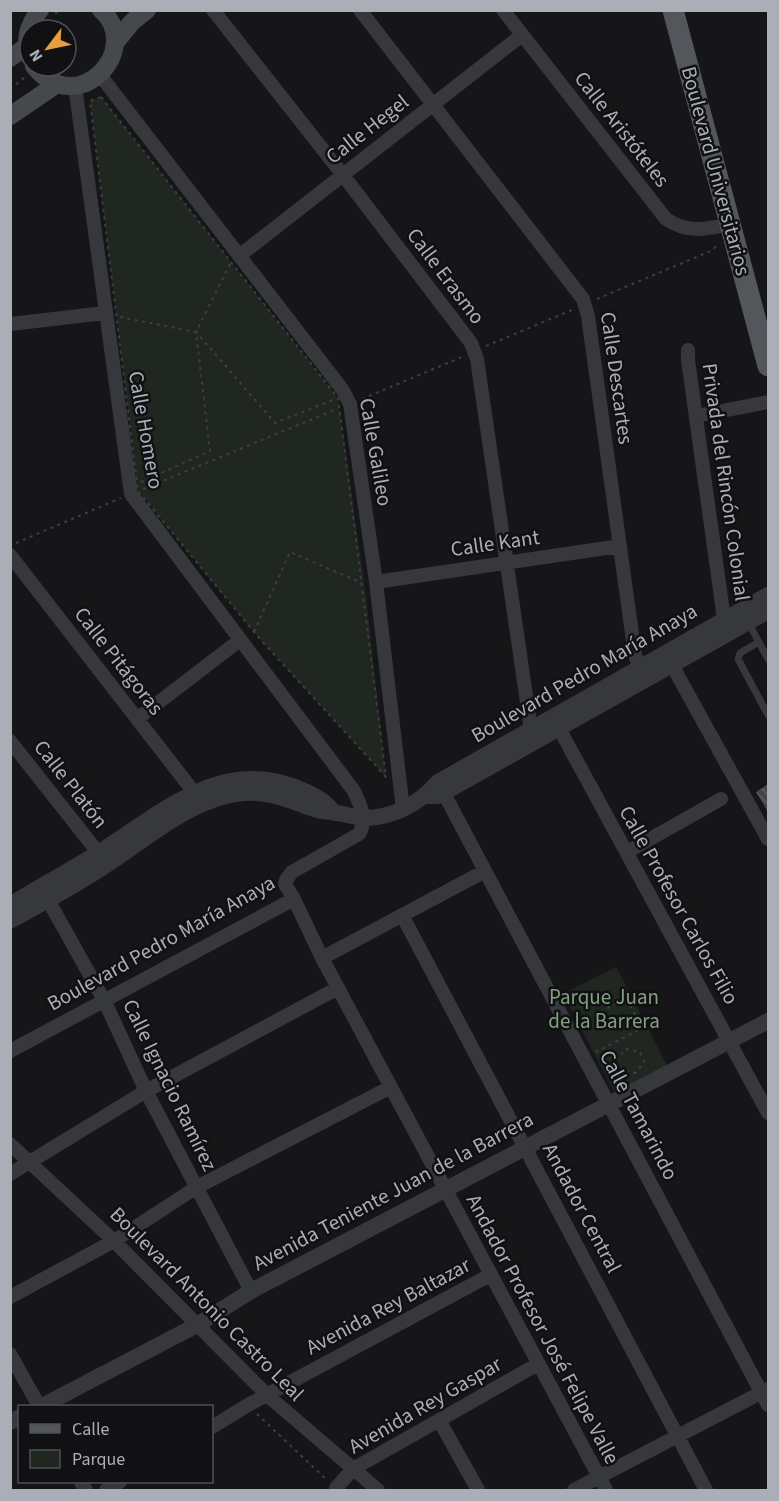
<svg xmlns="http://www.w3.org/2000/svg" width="779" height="1501" font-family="'Source Sans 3',sans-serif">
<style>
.green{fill:#202721}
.building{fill:url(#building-back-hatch)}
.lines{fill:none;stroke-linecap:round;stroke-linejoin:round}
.path{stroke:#3d3f43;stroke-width:2;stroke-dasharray:3 4.5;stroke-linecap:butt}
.service{stroke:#37383c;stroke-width:7}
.minor{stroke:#37383c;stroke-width:14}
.tertiary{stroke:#37383c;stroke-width:16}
.secondary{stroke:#45484c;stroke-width:18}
.primary{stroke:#53565b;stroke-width:21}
.labels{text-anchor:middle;stroke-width:5;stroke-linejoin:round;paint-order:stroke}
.street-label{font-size:21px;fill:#a9aeb7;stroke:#111113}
.park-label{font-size:21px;fill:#82a081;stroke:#111113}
</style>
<defs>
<pattern id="building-back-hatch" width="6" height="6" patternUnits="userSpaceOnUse" patternTransform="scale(1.5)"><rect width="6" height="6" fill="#45464a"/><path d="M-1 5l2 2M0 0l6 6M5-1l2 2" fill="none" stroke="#5d5e62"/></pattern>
</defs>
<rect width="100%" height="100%" fill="#161618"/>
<path class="green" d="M 101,97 L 338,398 L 366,596 L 386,777 L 259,638 L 138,491 L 90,101 Z
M 616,967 L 668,1067 L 617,1097 L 563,994 Z"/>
<path class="building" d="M 768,784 L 768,812 L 756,792 Z"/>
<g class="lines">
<path class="path" d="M 55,13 L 64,10
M 10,89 L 25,77
M 101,97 L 338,398 L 386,777 L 259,638 L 138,491 L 90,101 Z
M 230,264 L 196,332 L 275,423 L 335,399
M 597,299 L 713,250 L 718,243
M 120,317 L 196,332 L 210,451 L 141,482
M 486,346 L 572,310
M 362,399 L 462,357
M 143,489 L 337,409
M 16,543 L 121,498
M 254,632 L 290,552 L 362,583
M 581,1023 L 626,998 L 642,1028 L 596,1052
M 606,1070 L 617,1066
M 636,1073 L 619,1072 L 615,1061 L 626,1049 L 640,1052 L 644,1061 L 636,1073
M 257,1414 L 327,1480"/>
<path class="service" d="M 748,622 L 768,659
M 759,642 L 740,653 L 738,659 L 768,715"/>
<path class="minor" d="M 213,10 L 343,175 L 471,343 L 477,359 L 531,730
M 360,10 L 583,299 L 588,316 L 635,655 L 644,677
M 503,10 L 666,219 C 688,234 707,229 731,224
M 100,75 L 342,389 L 350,404 L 376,582 L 403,809
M 75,86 L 131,494 L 354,791 C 360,804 368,820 359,834 L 292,872 L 286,880 L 285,884 L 294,899 L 322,958 L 606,1490
M 239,256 L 522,35
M 10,324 L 105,313
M 688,350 L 688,360 L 724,619
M 696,416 L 768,402
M 10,555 L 200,800
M 376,582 L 620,546
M 672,665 L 768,839
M 137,719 L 240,640
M 554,719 L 768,1113
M 10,741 L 104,860
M 439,784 L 768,1405
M 627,852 L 721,799
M 43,891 L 105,1002 L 146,1091 L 251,1291
M 402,915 L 706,1490
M 322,958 L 485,871
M 10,1051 L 294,899
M 10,1144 L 114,1241 L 267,1395 L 378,1490
M 10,1174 L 146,1091 L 338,988
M 10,1297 L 114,1241 L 197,1187 L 391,1087
M 10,1354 L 39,1406
M 439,1420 L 478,1490
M 212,1427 L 248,1405 L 490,1275
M 81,1482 L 86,1490
M 336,1488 L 353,1469 L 538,1364
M 106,1490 L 120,1482
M 574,1490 L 768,1389"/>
<path class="tertiary" d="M 426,796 L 438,796 L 768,611
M 10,905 C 39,887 69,871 98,853 C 158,816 216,759 292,786 C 305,791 323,798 331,809
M 10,921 C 43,903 77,885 108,864 C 149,837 193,797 244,793 C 269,791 291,801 314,809 C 321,812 329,811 336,813 C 345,814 354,817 363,818 C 393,818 419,804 438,782 L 768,595
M 42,1406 L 197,1325 L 251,1291 L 768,1021
M 10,1422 L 20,1417"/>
<path class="secondary" d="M 115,43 L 132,22 L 147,10
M 30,57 C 24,39 28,25 40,10
M 10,58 L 27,46
M 34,66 C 79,122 144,47 101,10
M 10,116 L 57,84"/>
<path class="primary" d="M 673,10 L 768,366"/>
</g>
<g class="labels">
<g class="street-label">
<text transform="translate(367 129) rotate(-38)" y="7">Calle Hegel</text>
<text transform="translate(622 129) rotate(52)" y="7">Calle Aristóteles</text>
<text transform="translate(716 171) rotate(75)" y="7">Boulevard Universitarios</text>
<text transform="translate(446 276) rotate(53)" y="7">Calle Erasmo</text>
<text transform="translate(617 378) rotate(82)" y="7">Calle Descartes</text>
<text transform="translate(146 430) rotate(80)" y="7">Calle Homero</text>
<text transform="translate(376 452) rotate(80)" y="7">Calle Galileo</text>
<text transform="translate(726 482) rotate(82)" y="7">Privada del Rincón Colonial</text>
<text transform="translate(495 543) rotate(-8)" y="7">Calle Kant</text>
<text transform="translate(119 661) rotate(52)" y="7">Calle Pitágoras</text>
<text transform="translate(584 673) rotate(-30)" y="7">Boulevard Pedro María Anaya</text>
<text transform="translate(71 784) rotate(52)" y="7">Calle Platón</text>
<text transform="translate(679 905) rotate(61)" y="7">Calle Profesor Carlos Filio</text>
<text transform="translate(161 943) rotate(-29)" y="7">Boulevard Pedro María Anaya</text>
<text transform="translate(170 1085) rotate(64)" y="7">Calle Ignacio Ramírez</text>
<text transform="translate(639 1115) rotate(62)" y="7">Calle Tamarindo</text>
<text transform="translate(393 1191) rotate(-28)" y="7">Avenida Teniente Juan de la Barrera</text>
<text transform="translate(582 1208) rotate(62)" y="7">Andador Central</text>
<text transform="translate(207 1304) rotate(45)" y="7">Boulevard Antonio Castro Leal</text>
<text transform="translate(388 1306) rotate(-28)" y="7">Avenida Rey Baltazar</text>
<text transform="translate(543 1329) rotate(62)" y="7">Andador Profesor José Felipe Valle</text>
<text transform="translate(425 1405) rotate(-30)" y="7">Avenida Rey Gaspar</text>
</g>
<g class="park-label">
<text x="604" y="1004">Parque Juan<tspan x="604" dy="24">de la Barrera</tspan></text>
</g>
</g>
<rect width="779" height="1501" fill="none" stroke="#a9aeb7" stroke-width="24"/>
<rect x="18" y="1405" width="195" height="78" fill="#111113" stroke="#4e5055" stroke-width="1.5"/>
<rect x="30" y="1424" width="30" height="9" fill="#53565b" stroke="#4e5055" stroke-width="1.5"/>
<text x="72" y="1435" font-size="18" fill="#a9aeb7">Calle</text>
<rect x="30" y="1450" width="30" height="18" fill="#202721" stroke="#4e5055" stroke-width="1.5"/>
<text x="72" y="1465" font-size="18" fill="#a9aeb7">Parque</text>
<g transform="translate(48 48) rotate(238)"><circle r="28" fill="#111113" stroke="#4e5055" stroke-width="1.5"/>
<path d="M0-4.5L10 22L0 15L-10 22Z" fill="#e69f40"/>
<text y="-9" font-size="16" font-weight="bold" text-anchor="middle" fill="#a9aeb7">N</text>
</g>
</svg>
